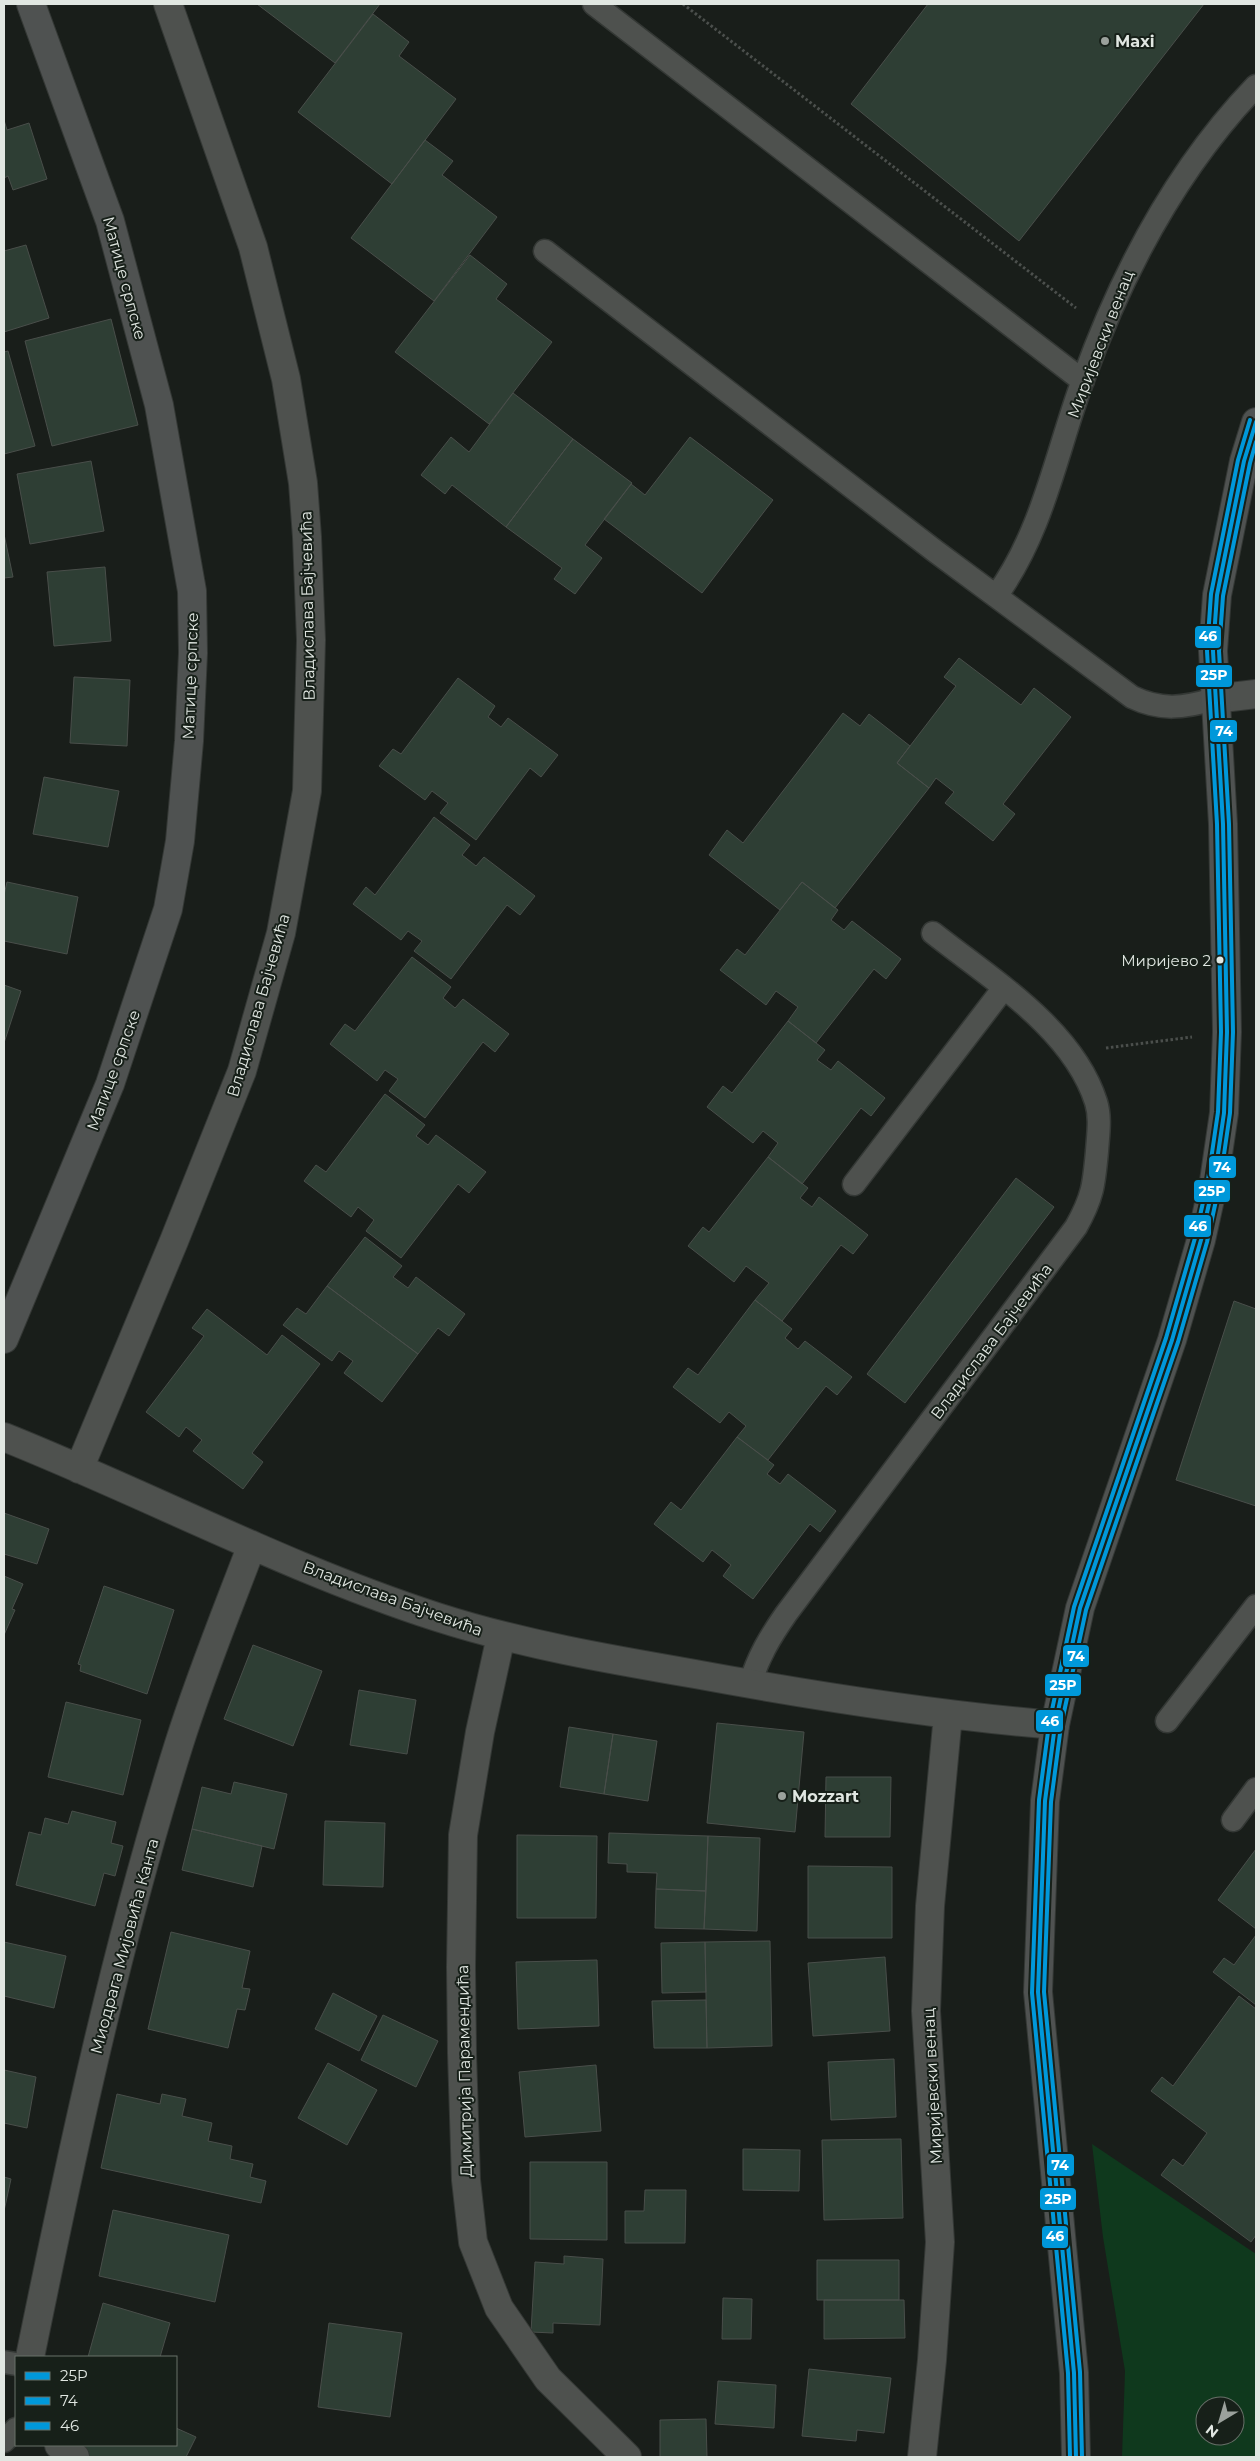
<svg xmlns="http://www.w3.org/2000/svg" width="1260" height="2461" font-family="Montserrat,sans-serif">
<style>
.green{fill:#0f391d;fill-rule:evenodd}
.building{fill:#2e3e34;stroke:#494e4a}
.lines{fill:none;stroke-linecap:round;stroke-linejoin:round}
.lane-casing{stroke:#343835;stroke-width:25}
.street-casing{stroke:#343835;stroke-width:30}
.secondary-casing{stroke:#343835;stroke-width:30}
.path{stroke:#4b4f4c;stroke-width:3;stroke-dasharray:2.5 2.5;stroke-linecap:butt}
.lane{stroke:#4e514e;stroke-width:22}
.street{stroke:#4e514e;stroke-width:28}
.secondary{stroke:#4f5251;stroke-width:28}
.bus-1-casing{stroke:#172019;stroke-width:8}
.bus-2-casing{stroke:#172019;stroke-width:8}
.bus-3-casing{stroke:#172019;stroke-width:8}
.bus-1{stroke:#0098da;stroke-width:4}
.bus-2{stroke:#0098da;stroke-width:4}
.bus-3{stroke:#0098da;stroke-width:4}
.poi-dot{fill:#9ba19c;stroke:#172019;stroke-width:2}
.bus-dot{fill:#e1e7e2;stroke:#172019;stroke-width:2}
.labels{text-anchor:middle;stroke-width:4;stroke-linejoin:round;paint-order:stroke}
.bus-label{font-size:15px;fill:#e1e7e2;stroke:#172019;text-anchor:end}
.poi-label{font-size:16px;font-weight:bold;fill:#e1e7e2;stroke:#172019;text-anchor:start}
.street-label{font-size:16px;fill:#e1e7e2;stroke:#172019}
.line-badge{stroke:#172019;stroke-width:2}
.badge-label{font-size:14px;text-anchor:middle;font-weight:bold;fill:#fff}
</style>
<rect width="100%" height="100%" fill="#191e1a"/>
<path class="green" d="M 1092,2144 L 1256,2254 L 1256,2457 L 1122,2457 L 1125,2371 L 1103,2237 ZM 1205,2406 L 1235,2406 L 1235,2436 L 1205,2436 Z"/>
<path class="building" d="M 257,4 L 380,4 L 335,63 Z
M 928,4 L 1204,4 L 1019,241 L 851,104 Z
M 373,14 L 409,42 L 399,56 L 456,99 L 392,184 L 298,112 Z
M 4,120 L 7,130 L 29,123 L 47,179 L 13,190 L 8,176 L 4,178 Z
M 425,140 L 453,161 L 442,175 L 497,217 L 434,301 L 351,238 Z
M 26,245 L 49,318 L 4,332 L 4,251 Z
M 470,255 L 507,284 L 496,299 L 552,342 L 489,424 L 395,352 Z
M 111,319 L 138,425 L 52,446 L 25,341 Z
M 8,351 L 35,446 L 4,454 L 4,352 Z
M 513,393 L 573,439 L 506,527 L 452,485 L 445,494 L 421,475 L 451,437 L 469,452 Z
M 690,437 L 773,500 L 702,593 L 604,519 L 631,484 L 645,495 Z
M 573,439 L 632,483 L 585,545 L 602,558 L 575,594 L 554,579 L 562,568 L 506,527 Z
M 91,461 L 104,531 L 30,544 L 17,474 Z
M 4,534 L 13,577 L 4,578 Z
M 105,567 L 111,641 L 54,646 L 47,572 Z
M 959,658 L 1021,705 L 1034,688 L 1071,717 L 1003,804 L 1015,814 L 993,841 L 945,803 L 954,792 L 936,778 L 929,788 L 897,763 L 956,686 L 944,677 Z
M 74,677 L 130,680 L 127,746 L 70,743 Z
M 458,678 L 495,706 L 488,717 L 501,727 L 508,718 L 558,755 L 541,777 L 530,768 L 476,840 L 440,813 L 448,803 L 432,791 L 425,800 L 379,766 L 393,749 L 401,754 Z
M 843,713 L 860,726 L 869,714 L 910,746 L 897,763 L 929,788 L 835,908 L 802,882 L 780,910 L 709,855 L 727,830 L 743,843 Z
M 44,777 L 119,791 L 108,847 L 33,834 Z
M 434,817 L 470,845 L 462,855 L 476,866 L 484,857 L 535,896 L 520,915 L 507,905 L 451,979 L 414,951 L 422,941 L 408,931 L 401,940 L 353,904 L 366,887 L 375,895 Z
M 7,882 L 78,897 L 67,954 L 4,941 L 4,895 Z
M 802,882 L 838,910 L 831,920 L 844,930 L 852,921 L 901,959 L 886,979 L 874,969 L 816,1043 L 788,1021 L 798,1007 L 776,991 L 766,1005 L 720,970 L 737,949 L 745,955 Z
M 412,957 L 451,987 L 443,998 L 455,1008 L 463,999 L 509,1034 L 495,1052 L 483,1042 L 425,1118 L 389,1091 L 398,1079 L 385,1070 L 377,1081 L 330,1044 L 345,1024 L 355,1031 Z
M 4,985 L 21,991 L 4,1043 Z
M 788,1021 L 825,1050 L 817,1060 L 831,1070 L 838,1061 L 885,1098 L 871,1116 L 861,1108 L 802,1184 L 768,1157 L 778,1143 L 763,1131 L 753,1143 L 707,1107 L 723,1086 L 732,1093 Z
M 385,1094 L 425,1125 L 416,1136 L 428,1145 L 436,1135 L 486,1172 L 469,1193 L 458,1184 L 401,1258 L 366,1231 L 374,1220 L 358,1207 L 351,1217 L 304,1181 L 316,1165 L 326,1172 Z
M 768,1157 L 808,1188 L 800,1198 L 812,1207 L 819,1197 L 868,1235 L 853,1254 L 841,1245 L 782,1321 L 755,1300 L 769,1283 L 746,1266 L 734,1282 L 688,1246 L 703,1227 L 709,1232 Z
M 1016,1178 L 1054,1207 L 905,1403 L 867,1374 Z
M 365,1237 L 402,1266 L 393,1277 L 408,1288 L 416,1277 L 465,1314 L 449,1336 L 438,1328 L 418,1354 L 327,1286 Z
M 327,1286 L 418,1354 L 382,1402 L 344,1373 L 353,1361 L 339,1351 L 332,1361 L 283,1325 L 297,1308 L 306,1314 Z
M 755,1300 L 792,1329 L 785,1338 L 798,1349 L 805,1341 L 852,1377 L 837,1395 L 826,1386 L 768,1460 L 737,1437 L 746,1426 L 729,1412 L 720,1423 L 673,1387 L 688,1368 L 698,1375 Z
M 1234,1301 L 1256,1309 L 1256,1506 L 1176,1480 Z
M 207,1309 L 267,1355 L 282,1335 L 320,1364 L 252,1453 L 263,1462 L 243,1489 L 193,1451 L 202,1440 L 186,1427 L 179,1437 L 146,1412 L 204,1336 L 192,1328 Z
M 737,1437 L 774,1465 L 767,1474 L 780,1484 L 788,1474 L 836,1511 L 820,1532 L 810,1524 L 753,1599 L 723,1576 L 731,1565 L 712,1550 L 703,1562 L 654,1524 L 671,1502 L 681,1510 Z
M 4,1513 L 49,1529 L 37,1564 L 4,1554 Z
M 4,1576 L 23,1584 L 12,1609 L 15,1610 L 4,1635 Z
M 104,1586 L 174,1610 L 147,1694 L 80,1671 L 81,1665 L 78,1664 Z
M 253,1645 L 322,1671 L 293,1746 L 224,1719 Z
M 359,1690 L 416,1700 L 407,1754 L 350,1745 Z
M 66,1702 L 141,1720 L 123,1795 L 48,1777 Z
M 717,1723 L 804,1732 L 795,1832 L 707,1823 Z
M 569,1727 L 613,1734 L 604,1794 L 560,1787 Z
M 613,1734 L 657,1741 L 648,1801 L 604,1794 Z
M 826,1777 L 891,1777 L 890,1837 L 825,1837 Z
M 234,1782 L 287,1794 L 274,1849 L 192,1829 L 202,1787 L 231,1794 Z
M 72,1811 L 116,1822 L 111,1843 L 123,1846 L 115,1876 L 104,1873 L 95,1906 L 16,1885 L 29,1832 L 41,1835 L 45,1818 L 68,1824 Z
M 325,1821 L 385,1823 L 383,1887 L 323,1885 Z
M 192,1829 L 262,1846 L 253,1887 L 182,1870 Z
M 609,1833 L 708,1836 L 706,1891 L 656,1889 L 657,1873 L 627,1872 L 627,1864 L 608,1863 Z
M 517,1835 L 597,1836 L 596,1918 L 517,1918 Z
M 708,1836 L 760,1838 L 757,1931 L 704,1929 Z
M 1256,1849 L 1256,1929 L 1218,1900 Z
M 808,1866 L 892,1867 L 892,1938 L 808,1938 Z
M 656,1889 L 706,1891 L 704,1929 L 655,1928 Z
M 171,1932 L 250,1951 L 242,1988 L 250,1989 L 245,2010 L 237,2009 L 228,2048 L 148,2029 Z
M 1256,1935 L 1256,2005 L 1213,1972 L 1224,1958 L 1234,1965 Z
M 770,1941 L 772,2046 L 707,2048 L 705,1942 Z
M 4,1942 L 66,1956 L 54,2008 L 4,1996 Z
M 705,1942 L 706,1992 L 662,1993 L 661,1943 Z
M 885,1957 L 890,2031 L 813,2036 L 808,1963 Z
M 597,1960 L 599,2026 L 518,2029 L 516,1962 Z
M 333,1993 L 377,2016 L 359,2051 L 315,2029 Z
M 1239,1996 L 1256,2009 L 1256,2235 L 1251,2242 L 1161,2175 L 1173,2159 L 1183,2166 L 1207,2133 L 1151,2091 L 1162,2077 L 1173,2086 Z
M 706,2000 L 707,2048 L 654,2048 L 652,2001 Z
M 383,2015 L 438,2041 L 416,2087 L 361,2060 Z
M 894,2059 L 896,2117 L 831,2120 L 828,2062 Z
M 328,2063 L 377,2090 L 347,2145 L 298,2118 Z
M 596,2065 L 601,2131 L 525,2137 L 519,2072 Z
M 4,2070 L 36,2077 L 27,2128 L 4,2123 Z
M 117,2094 L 160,2104 L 162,2094 L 186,2099 L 182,2116 L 212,2123 L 208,2141 L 232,2146 L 230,2159 L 253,2164 L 250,2177 L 266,2181 L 261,2203 L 101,2168 Z
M 901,2139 L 903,2218 L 824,2220 L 822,2140 Z
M 743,2149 L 800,2150 L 799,2191 L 743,2190 Z
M 530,2162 L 607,2162 L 607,2240 L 530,2239 Z
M 4,2177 L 11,2179 L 4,2211 Z
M 645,2190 L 686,2190 L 685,2243 L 625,2243 L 625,2211 L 644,2211 Z
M 113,2210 L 229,2235 L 215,2302 L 99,2276 Z
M 564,2256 L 603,2259 L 600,2325 L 553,2323 L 553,2333 L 531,2332 L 535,2262 L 564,2264 Z
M 817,2260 L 899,2260 L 899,2300 L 817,2300 Z
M 723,2298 L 752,2299 L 751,2339 L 722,2339 Z
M 824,2300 L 904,2300 L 905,2338 L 824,2339 Z
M 103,2303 L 170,2323 L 160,2357 L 88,2357 Z
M 329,2323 L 402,2333 L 390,2417 L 318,2407 Z
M 809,2369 L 891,2378 L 884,2433 L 857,2430 L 856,2441 L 802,2436 Z
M 718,2381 L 776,2385 L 774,2428 L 715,2424 Z
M 706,2419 L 707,2457 L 660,2457 L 660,2420 Z
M 176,2428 L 196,2437 L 186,2457 L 88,2457 L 63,2445 L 176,2445 Z"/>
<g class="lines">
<defs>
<path id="lane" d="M 594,4 L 1083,381
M 545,251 L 935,551 L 1132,697 C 1161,711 1184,708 1214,699
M 996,596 C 1043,532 1056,453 1083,380 C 1122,272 1176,169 1256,86
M 854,1184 L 1003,989
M 750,1684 C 758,1657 770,1637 786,1614 L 1076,1227 C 1093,1197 1094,1184 1097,1151 C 1098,1135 1101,1118 1096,1102 C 1073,1029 991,979 933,933
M 1167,1721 L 1256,1606
M 1233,1820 L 1256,1789
M 4,2362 L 16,2364
M 4,2441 L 16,2429"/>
<path id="street" d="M 1214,699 L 1256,694
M 4,1437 C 149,1495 288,1569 437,1617 C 521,1644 608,1659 695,1674 C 814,1696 934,1715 1055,1725
M 79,1469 L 174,1241 L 242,1071 L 281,933 L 307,791 L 311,640 L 307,537 L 303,483 L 286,379 L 253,247 L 168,4
M 501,1636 L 480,1732 L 463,1835 L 461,1967 L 462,2053 L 466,2180 L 473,2242 L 499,2308 L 548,2379 L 627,2457
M 30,2357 C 72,2151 116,1945 179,1744 C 200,1677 227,1611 252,1545
M 59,2445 L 75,2457
M 922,2457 L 932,2360 L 940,2242 L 926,2011 L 930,1906 L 948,1715"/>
<path id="secondary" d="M 4,1339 L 110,1084 L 168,909 L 180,841 L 189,741 L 193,653 L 192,591 L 159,405 L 110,221 L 31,4
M 1076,2457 L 1074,2373 L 1038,1992 L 1045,1801 L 1055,1725 L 1080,1608 L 1172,1340 L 1201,1240 L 1214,1181 L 1224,1113 L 1227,1032 L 1223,824 L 1213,651 L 1217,595 L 1244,461 L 1256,422"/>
</defs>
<use href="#lane" class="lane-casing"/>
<use href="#street" class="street-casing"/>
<use href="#secondary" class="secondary-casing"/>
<path class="path" d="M 683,4 L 1076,308
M 1106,1048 L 1192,1037"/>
<use href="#lane" class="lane"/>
<use href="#street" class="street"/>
<use href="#secondary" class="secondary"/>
<defs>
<path id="bus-1" d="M 1076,2457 L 1074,2373 L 1038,1992 L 1045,1801 L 1055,1725 L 1080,1608 L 1172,1340 L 1201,1240 L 1214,1181 L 1224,1113 L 1227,1032 L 1223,824 L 1213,651 L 1217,595 L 1244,461 L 1256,422"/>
<path id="bus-2" d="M 1082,2457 L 1080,2372 L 1044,1992 L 1051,1802 L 1061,1726 L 1086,1610 L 1178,1342 L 1207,1242 L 1220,1182 L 1230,1113 L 1233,1032 L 1229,824 L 1219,651 L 1223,596 L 1250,463 L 1256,442"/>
<path id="bus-3" d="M 1070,2457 L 1068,2373 L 1032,1993 L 1039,1800 L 1049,1724 L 1074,1607 L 1166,1338 L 1195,1238 L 1208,1180 L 1218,1112 L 1221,1032 L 1217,824 L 1207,651 L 1211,594 L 1238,460 L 1250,420"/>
</defs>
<use href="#bus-1" class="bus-1-casing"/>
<use href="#bus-2" class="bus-2-casing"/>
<use href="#bus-3" class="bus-3-casing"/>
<use href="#bus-1" class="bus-1"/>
<use href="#bus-2" class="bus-2"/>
<use href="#bus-3" class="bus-3"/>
</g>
<g class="poi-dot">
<circle cx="1105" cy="41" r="5"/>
<circle cx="782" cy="1796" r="5"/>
</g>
<circle class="bus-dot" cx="1220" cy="960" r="4.5"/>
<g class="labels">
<g class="bus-label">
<text x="1211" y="966">Миријево 2</text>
</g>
<g class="poi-label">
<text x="1115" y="47">Maxi</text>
<text x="792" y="1802">Mozzart</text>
</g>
<g class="street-label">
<text transform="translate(125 278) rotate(75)" y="6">Матице српске</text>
<text transform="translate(1100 344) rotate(-69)" y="6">Миријевски венац</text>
<text transform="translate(307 606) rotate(-91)" y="6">Владислава Бајчевића</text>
<text transform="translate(190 676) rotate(-88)" y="6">Матице српске</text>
<text transform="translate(258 1005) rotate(-74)" y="6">Владислава Бајчевића</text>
<text transform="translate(113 1070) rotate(-70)" y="6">Матице српске</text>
<text transform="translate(991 1341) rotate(-53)" y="6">Владислава Бајчевића</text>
<text transform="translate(393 1598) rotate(20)" y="6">Владислава Бајчевића</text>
<text transform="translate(124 1946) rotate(-75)" y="6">Миодрага Мијовића Канта</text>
<text transform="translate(464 2071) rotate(-91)" y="6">Димитрија Парамендића</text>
<text transform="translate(932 2086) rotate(-93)" y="6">Миријевски венац</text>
</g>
</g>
<g class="line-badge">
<rect x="1194" y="625" width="28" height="24" rx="5" fill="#0098da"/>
<rect x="1195" y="664" width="38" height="24" rx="5" fill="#0098da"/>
<rect x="1209" y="719" width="29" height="24" rx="5" fill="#0098da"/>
<rect x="1208" y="1155" width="29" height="24" rx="5" fill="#0098da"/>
<rect x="1193" y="1179" width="38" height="24" rx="5" fill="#0098da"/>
<rect x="1183" y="1214" width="29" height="24" rx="5" fill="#0098da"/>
<rect x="1062" y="1644" width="28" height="24" rx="5" fill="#0098da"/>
<rect x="1044" y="1673" width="38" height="24" rx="5" fill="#0098da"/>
<rect x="1035" y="1709" width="29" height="24" rx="5" fill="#0098da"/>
<rect x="1046" y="2153" width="29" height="24" rx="5" fill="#0098da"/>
<rect x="1039" y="2187" width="38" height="24" rx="5" fill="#0098da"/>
<rect x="1041" y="2225" width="28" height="24" rx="5" fill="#0098da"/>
</g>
<g class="badge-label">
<text x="1208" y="641">46</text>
<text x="1214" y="680">25P</text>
<text x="1224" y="736">74</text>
<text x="1222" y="1172">74</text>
<text x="1212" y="1196">25P</text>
<text x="1198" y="1231">46</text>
<text x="1076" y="1661">74</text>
<text x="1063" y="1690">25P</text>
<text x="1050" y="1726">46</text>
<text x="1060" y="2170">74</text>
<text x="1058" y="2204">25P</text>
<text x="1055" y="2241">46</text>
</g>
<rect width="1260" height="2461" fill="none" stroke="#e1e7e2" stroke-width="10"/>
<rect x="15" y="2356" width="162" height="90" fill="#172019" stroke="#687069"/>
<rect x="25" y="2372" width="25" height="8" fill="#0098da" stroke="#687069"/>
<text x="60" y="2381" font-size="15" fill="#e1e7e2">25P</text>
<rect x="25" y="2397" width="25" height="8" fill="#0098da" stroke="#687069"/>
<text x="60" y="2406" font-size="15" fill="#e1e7e2">74</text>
<rect x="25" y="2422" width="25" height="8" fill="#0098da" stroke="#687069"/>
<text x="60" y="2431" font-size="15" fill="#e1e7e2">46</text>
<g transform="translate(1220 2421) rotate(218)"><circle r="24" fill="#172019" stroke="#687069"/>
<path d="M0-4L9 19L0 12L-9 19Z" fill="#9ba19c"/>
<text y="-8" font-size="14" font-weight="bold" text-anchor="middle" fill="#e1e7e2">N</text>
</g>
</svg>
